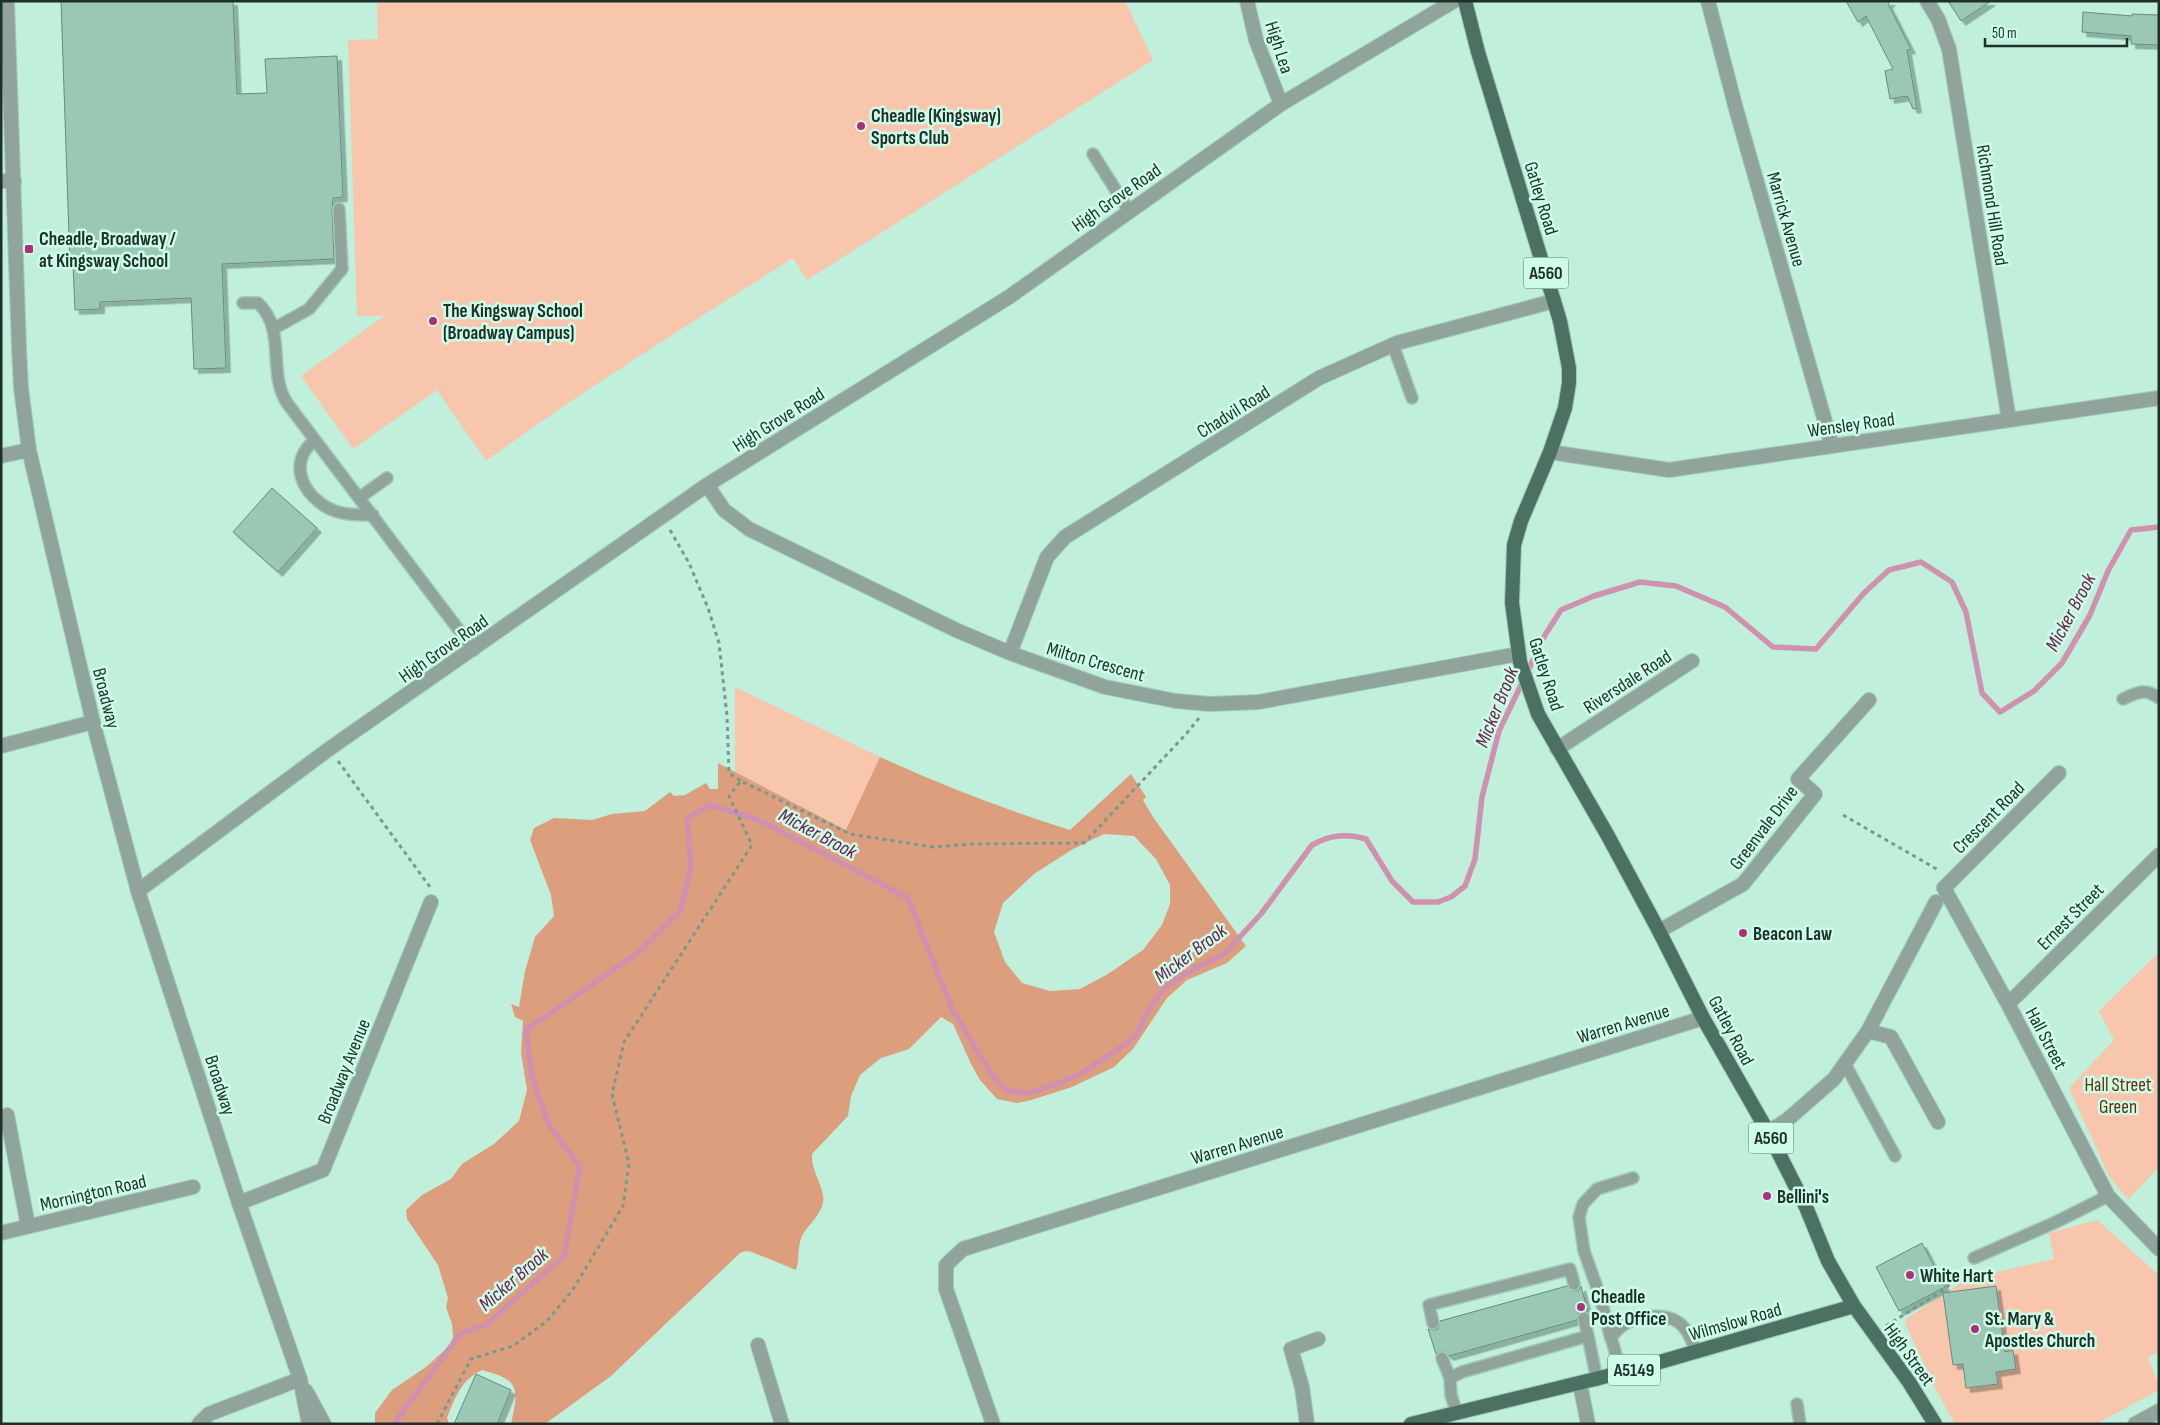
<svg xmlns="http://www.w3.org/2000/svg" width="2160" height="1425" font-family="'Sofia Sans Condensed',sans-serif">
<style>
.green{fill:#f7c6ad}
.forest{fill:#dd9e7e;fill-rule:evenodd}
.lines{fill:none;stroke-linecap:round;stroke-linejoin:round}
.stream{stroke:#d090b0;stroke-width:5.5}
.building{fill:#9ac8b5;stroke:#628e7d;filter:url(#shadow)}
.service-casing{stroke:#a0c9b8;stroke-width:14}
.minor-casing{stroke:#a0c9b8;stroke-width:16}
.tertiary-casing{stroke:#a0c9b8;stroke-width:16}
.primary-casing{stroke:#a0c9b8;stroke-width:16}
.path{stroke:#789a8d;stroke-width:3;stroke-dasharray:4 4;stroke-linecap:butt}
.service{stroke:#91a49c;stroke-width:11}
.minor{stroke:#91a49c;stroke-width:14}
.tertiary{stroke:#91a49c;stroke-width:14}
.primary{stroke:#4c7062;stroke-width:14}
.poi-dot{fill:#af2e7b;stroke:#cdfce9;stroke-width:2}
.labels{text-anchor:middle;stroke-width:5;stroke-linejoin:round;paint-order:stroke}
.shield{fill:#cdfce9;stroke:#526d63;stroke-width:1}
.shield-label{font-size:18px;font-weight:bold;fill:#1e3029}
.street-label{font-size:19px;fill:#1e3029;stroke:#cdfce9}
.poi-label{font-size:19px;font-weight:bold;fill:#1e3029;stroke:#cdfce9;text-anchor:start}
.park-label{font-size:19px;fill:#662e08;stroke:#cdfce9}
.water-label{font-size:20px;font-style:italic;fill:#6d224e;stroke:#cdfce9}
</style>
<defs>
<filter id="shadow"><feDropShadow dx="4.5" dy="4.5" stdDeviation="0" flood-color="#0004"/></filter>
</defs>
<rect width="100%" height="100%" fill="#c0efdc"/>
<path class="green" d="M 377,1 L 1125,1 L 1153,60 L 807,280 L 793,258 C 689,324 586,388 486,461 L 437,390 L 353,449 L 301,376 L 384,316 L 357,316 L 348,40 L 378,39 Z
M 735,687 L 880,757 L 847,830 L 735,772 Z
M 2159,952 L 2159,1167 L 2128,1200 L 2109,1176 L 2069,1088 L 2114,1040 L 2099,1011 Z
M 2097,1220 L 2159,1275 L 2159,1351 L 2148,1358 L 2159,1385 L 2159,1390 L 2096,1424 L 1955,1424 C 1936,1392 1921,1357 1905,1323 L 1907,1318 L 1959,1284 L 1958,1281 L 2054,1259 L 2049,1233 Z"/>
<path class="forest" d="M 880,757 C 942,785 1005,810 1070,830 L 1131,774 L 1146,797 L 1143,800 L 1153,817 L 1246,946 L 1227,963 L 1187,980 L 1167,998 L 1133,1049 L 1114,1067 L 1072,1087 L 1028,1101 L 1017,1103 L 997,1099 L 980,1080 L 971,1064 L 953,1024 L 941,1017 L 909,1049 L 881,1058 L 860,1075 L 851,1096 L 848,1116 L 812,1154 C 811,1169 820,1180 823,1195 C 826,1211 809,1223 802,1236 C 797,1247 800,1259 796,1270 L 752,1252 L 746,1251 L 740,1253 L 611,1376 L 545,1424 L 511,1424 C 519,1388 520,1380 482,1370 C 461,1380 455,1398 447,1418 L 449,1424 L 375,1424 L 375,1413 L 392,1390 L 426,1367 L 449,1346 L 453,1337 L 452,1324 L 446,1307 L 448,1298 L 438,1265 L 407,1219 L 406,1210 L 422,1195 L 451,1179 L 462,1164 L 494,1144 L 519,1121 L 527,1090 L 521,1053 L 523,1021 L 515,1017 L 511,1004 L 519,1007 L 525,971 L 535,937 L 554,916 L 551,895 L 530,840 L 534,828 L 554,818 L 592,820 L 612,814 L 645,811 L 670,792 L 674,796 L 685,795 L 706,783 L 710,789 L 718,789 L 718,763 L 846,830 ZM 1104,834 L 1134,836 L 1156,859 L 1170,885 L 1170,904 L 1162,925 L 1143,950 L 1108,974 L 1080,989 L 1050,991 L 1022,983 L 1005,962 L 994,932 L 1003,903 L 1034,874 L 1073,849 Z"/>
<g class="lines">
<path class="stream" d="M 394,1424 L 461,1333 L 486,1325 L 564,1256 L 580,1167 L 549,1125 L 532,1077 L 526,1030 L 639,952 L 681,910 L 691,866 L 687,818 L 710,805 L 759,820 L 908,898 L 952,1009 L 991,1074 L 1007,1091 L 1029,1093 L 1054,1085 L 1080,1074 L 1126,1044 L 1137,1034 L 1147,1012 L 1164,988 L 1186,973 L 1224,954 L 1261,914 L 1312,845 C 1330,835 1346,833 1366,839 L 1392,881 L 1413,902 L 1438,902 L 1451,897 L 1465,886 L 1475,859 L 1482,797 L 1499,731 L 1545,635 L 1561,610 L 1594,596 L 1640,582 L 1676,586 L 1725,607 L 1773,647 L 1816,649 L 1864,593 L 1889,570 L 1921,562 L 1952,582 L 1966,612 L 1982,693 L 2000,712 L 2034,691 L 2062,663 L 2090,615 L 2108,571 L 2131,530 L 2159,527"/>
</g>
<path class="building" d="M 61,1 L 233,1 L 237,94 L 267,93 L 265,59 L 337,56 L 343,197 L 333,198 L 332,209 L 334,259 L 222,264 L 226,368 L 194,369 L 191,298 L 100,302 L 100,309 L 75,310 L 73,265 L 70,265 Z
M 1846,1 L 1891,1 L 1888,4 L 1911,49 L 1907,50 L 1917,108 L 1913,109 L 1907,96 L 1890,99 L 1885,71 L 1893,69 L 1866,16 L 1858,22 Z
M 1948,1 L 1991,1 L 1961,21 Z
M 2083,12 L 2132,16 L 2132,14 L 2159,15 L 2159,45 L 2131,44 L 2131,36 L 2082,32 Z
M 272,488 L 317,528 L 278,572 L 233,532 Z
M 1922,1243 L 1945,1287 L 1899,1311 L 1876,1267 Z
M 1567,1286 L 1573,1291 L 1579,1290 L 1581,1286 L 1588,1312 L 1579,1312 L 1577,1320 L 1449,1356 L 1443,1351 L 1436,1354 L 1428,1329 L 1434,1330 L 1438,1329 L 1440,1321 Z
M 1996,1286 L 2005,1352 L 2013,1350 L 2016,1369 L 1996,1372 L 1998,1384 L 1966,1388 L 1963,1364 L 1953,1365 L 1943,1293 Z
M 476,1374 L 511,1390 L 497,1424 L 454,1424 Z"/>
<g class="lines">
<defs>
<path id="service" d="M 1093,154 L 1129,211
M 243,303 L 258,303 C 287,330 267,372 287,403 L 474,650
M 273,329 L 309,309 L 342,269 L 339,209
M 1393,345 L 1412,398
M 315,440 C 287,462 302,495 330,509 C 343,515 358,515 373,515
M 359,498 L 387,478
M 2123,699 C 2138,692 2145,688 2159,698
M 1845,1064 L 1895,1156
M 1974,1258 L 2056,1222 L 2108,1196
M 1584,1318 L 1588,1336
M 1433,1323 L 1429,1305 L 1570,1269 L 1574,1284
M 1611,1339 L 1600,1296 L 1584,1251 L 1579,1217 L 1583,1204 L 1597,1189 L 1633,1178
M 1442,1358 L 1450,1378
M 1621,1373 L 1611,1337 C 1614,1334 1618,1329 1622,1326 C 1636,1316 1663,1312 1678,1322 C 1688,1329 1692,1341 1696,1352
M 1797,1404 L 1800,1424
M 1457,1413 L 1451,1395 L 1450,1378 L 1462,1372 L 1588,1336 L 1597,1380"/>
<path id="minor" d="M 1247,1 L 1256,40 L 1281,104
M 1708,1 L 1736,109 L 1832,446
M 1927,1 L 1938,19 L 1949,49 L 2009,420
M 1,181 L 14,181
M 1550,452 L 1669,470 L 2159,398
M 1,456 L 29,450
M 707,485 L 724,510 L 749,529 L 956,630 L 1010,653 L 1105,687 L 1176,701 L 1210,704 L 1259,702 L 1518,654
M 1010,653 L 1047,557 L 1065,537 L 1319,378 L 1397,343 L 1554,301
M 1,746 L 93,722
M 1557,749 L 1692,661
M 2059,773 L 1944,888 L 2008,1004 L 2108,1196 L 2159,1249
M 138,891 L 329,749 L 707,485 L 1009,297 L 1281,104 L 1454,1
M 1659,931 L 1743,884 L 1815,794 L 1798,779 L 1869,700
M 2008,1004 L 2159,855
M 1868,1031 L 1891,1037 L 1938,1122
M 7,1115 L 28,1226
M 1768,1132 L 1787,1120 L 1834,1079 L 1868,1031 L 1936,902
M 239,1203 L 323,1170 L 431,902
M 1,1233 L 193,1187
M 758,1345 L 782,1424
M 1580,1384 L 1588,1424
M 199,1424 L 209,1414 L 300,1379
M 993,1424 L 946,1289 L 946,1265 L 963,1249 L 1703,1018
M 1307,1424 L 1302,1387 L 1291,1349 L 1318,1339
M 2135,1424 L 2159,1411"/>
<path id="tertiary" d="M 7,1 L 19,348 L 21,388 L 29,450 L 93,722 L 138,891 L 239,1203 L 300,1379 L 309,1424
M 306,1391 L 324,1424"/>
<path id="primary" d="M 1465,1 L 1478,52 L 1560,321 L 1569,368 L 1569,383 L 1565,408 L 1550,452 L 1521,521 L 1514,545 L 1512,603 L 1520,662 L 1538,714 L 1608,836 L 1659,931 L 1703,1018 L 1768,1132 L 1806,1207 L 1828,1261 L 1854,1306 L 1909,1382 L 1935,1424
M 1411,1424 L 1632,1370 L 1854,1306"/>
</defs>
<use href="#service" class="service-casing"/>
<use href="#minor" class="minor-casing"/>
<use href="#tertiary" class="tertiary-casing"/>
<use href="#primary" class="primary-casing"/>
<path class="path" d="M 670,530 L 689,563 L 708,608 L 719,643 L 727,716 L 729,773 L 741,781
M 338,761 L 430,887
M 1843,815 L 1940,871
M 1886,1326 L 1945,1289 L 1965,1268
M 437,1424 L 471,1359 L 513,1346 L 547,1321 L 572,1291 L 623,1206 L 629,1164 L 612,1094 L 624,1042 L 752,845 L 729,796 L 741,781 L 850,834 L 933,847 L 971,844 L 1084,843 L 1187,733 L 1199,718"/>
<use href="#service" class="service"/>
<use href="#minor" class="minor"/>
<use href="#tertiary" class="tertiary"/>
<use href="#primary" class="primary"/>
</g>
<g class="poi-dot">
<circle cx="861" cy="126" r="5"/>
<rect x="24" y="244" width="10" height="10" rx="2.5"/>
<circle cx="433" cy="321" r="5"/>
<circle cx="1743" cy="933" r="5"/>
<circle cx="1767" cy="1196" r="5"/>
<circle cx="1910" cy="1275" r="5"/>
<circle cx="1581" cy="1307" r="5"/>
<circle cx="1975" cy="1329" r="5"/>
</g>
<g class="labels">
<g class="shield">
<rect x="1523.5" y="257.5" width="45" height="31" rx="4"/>
<rect x="1748.5" y="1122.5" width="45" height="31" rx="4"/>
<rect x="1608" y="1354.5" width="52" height="31" rx="4"/>
</g>
<g class="shield-label">
<text x="1546" y="279">A560</text>
<text x="1771" y="1144">A560</text>
<text x="1634" y="1376">A5149</text>
</g>
<g class="street-label">
<text transform="translate(1280 47) rotate(72)" y="7">High Lea</text>
<text transform="translate(1116 197) rotate(-35)" y="7">High Grove Road</text>
<text transform="translate(1542 198) rotate(73)" y="7">Gatley Road</text>
<text transform="translate(1993 205) rotate(81)" y="7">Richmond Hill Road</text>
<text transform="translate(1787 219) rotate(74)" y="7">Marrick Avenue</text>
<text transform="translate(1233 411) rotate(-32)" y="7">Chadvil Road</text>
<text transform="translate(778 419) rotate(-32)" y="7">High Grove Road</text>
<text transform="translate(1851 424) rotate(-8)" y="7">Wensley Road</text>
<text transform="translate(443 648) rotate(-35)" y="7">High Grove Road</text>
<text transform="translate(1096 661) rotate(16)" y="7">Milton Crescent</text>
<text transform="translate(1547 674) rotate(72)" y="7">Gatley Road</text>
<text transform="translate(1627 681) rotate(-33)" y="7">Riversdale Road</text>
<text transform="translate(107 698) rotate(76)" y="7">Broadway</text>
<text transform="translate(1988 817) rotate(-45)" y="7">Crescent Road</text>
<text transform="translate(1763 827) rotate(-53)" y="7">Greenvale Drive</text>
<text transform="translate(2070 916) rotate(-45)" y="7">Ernest Street</text>
<text transform="translate(1623 1023) rotate(-17)" y="7">Warren Avenue</text>
<text transform="translate(1732 1030) rotate(62)" y="7">Gatley Road</text>
<text transform="translate(2047 1038) rotate(62)" y="7">Hall Street</text>
<text transform="translate(343 1071) rotate(-68)" y="7">Broadway Avenue</text>
<text transform="translate(221 1085) rotate(72)" y="7">Broadway</text>
<text transform="translate(1237 1144) rotate(-17)" y="7">Warren Avenue</text>
<text transform="translate(93 1192) rotate(-13)" y="7">Mornington Road</text>
<text transform="translate(1735 1321) rotate(-16)" y="7">Wilmslow Road</text>
<text transform="translate(1910 1354) rotate(54)" y="7">High Street</text>
</g>
<g class="poi-label">
<text x="871" y="122">Cheadle (Kingsway)<tspan x="871" dy="22">Sports Club</tspan></text>
<text x="39" y="245">Cheadle, Broadway /<tspan x="39" dy="22">at Kingsway School</tspan></text>
<text x="443" y="317">The Kingsway School<tspan x="443" dy="22">(Broadway Campus)</tspan></text>
<text x="1753" y="940">Beacon Law</text>
<text x="1777" y="1203">Bellini's</text>
<text x="1920" y="1282">White Hart</text>
<text x="1591" y="1303">Cheadle<tspan x="1591" dy="22">Post Office</tspan></text>
<text x="1985" y="1325">St. Mary &amp;<tspan x="1985" dy="22">Apostles Church</tspan></text>
</g>
<g class="park-label">
<text x="2118" y="1091">Hall Street<tspan x="2118" dy="22">Green</tspan></text>
</g>
<g class="water-label">
<text transform="translate(2070 612) rotate(-62)" y="7">Micker Brook</text>
<text transform="translate(1496 707) rotate(-68)" y="7">Micker Brook</text>
<text transform="translate(818 833) rotate(28)" y="7">Micker Brook</text>
<text transform="translate(1190 953) rotate(-37)" y="7">Micker Brook</text>
<text transform="translate(513 1279) rotate(-41)" y="7">Micker Brook</text>
</g>
</g>
<rect width="2160" height="1425" fill="none" stroke="#1e3029" stroke-width="5"/>
<path d="M1985 38v8h142v-8" fill="none" stroke="#1e3029" stroke-width="2.5"/>
<text x="1992" y="38" font-size="15" fill="#1e3029" stroke="#cdfce9" stroke-width="4" paint-order="stroke">50 m</text>
</svg>
